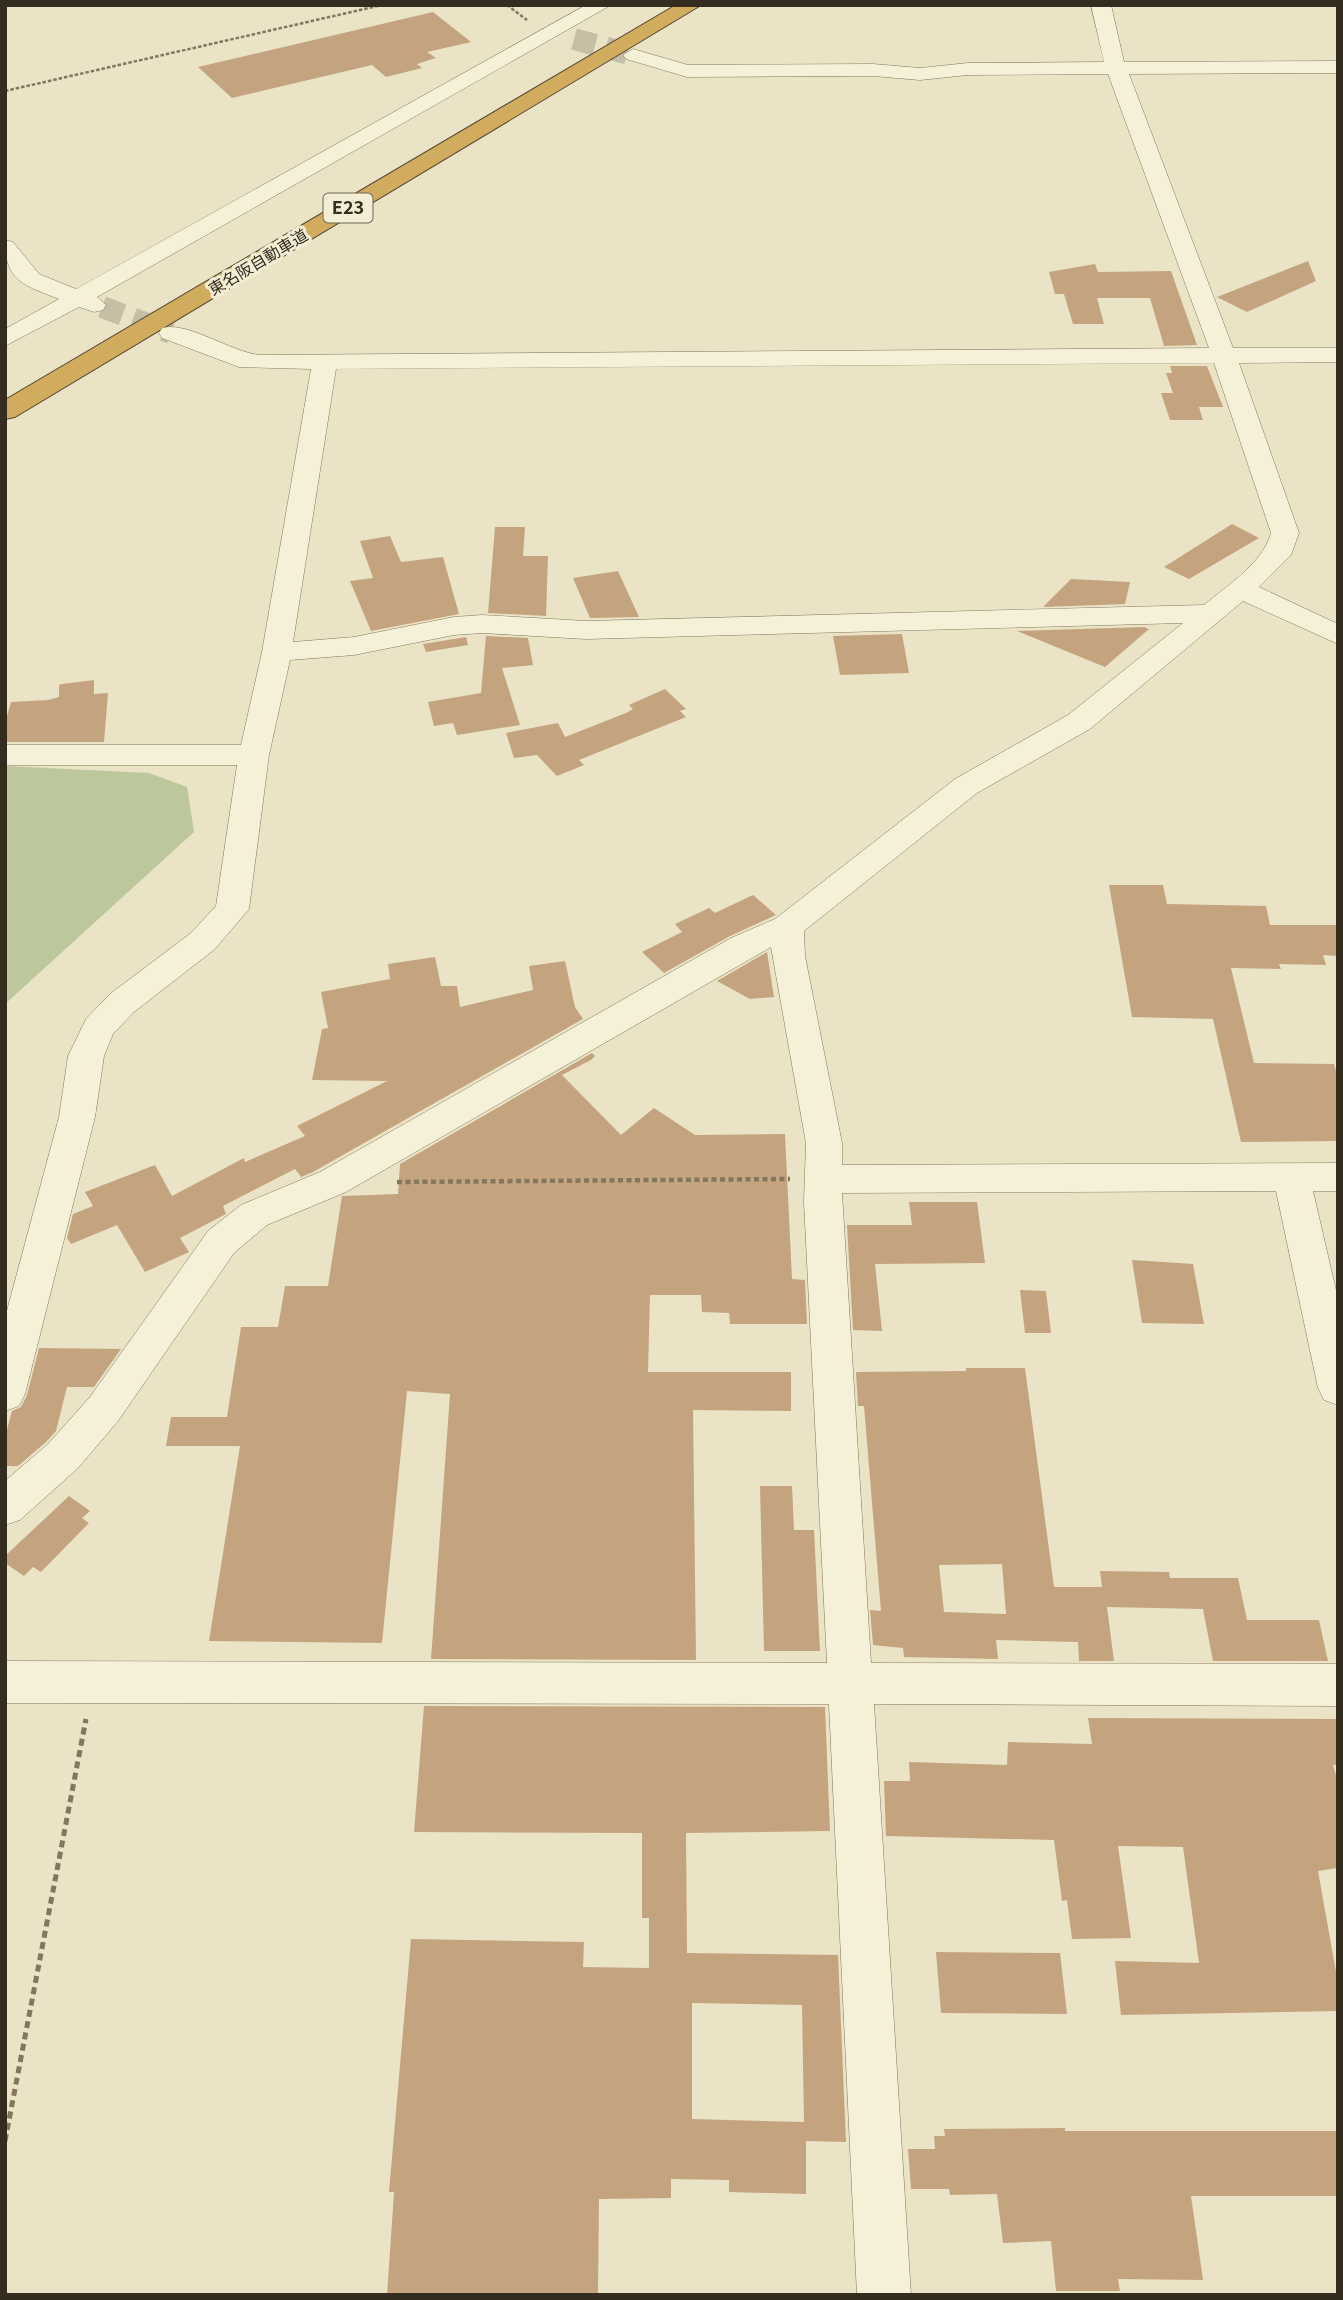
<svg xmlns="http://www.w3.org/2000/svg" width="1343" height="2300" font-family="Georgia,'Noto Sans JP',serif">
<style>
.green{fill:#bcc79b}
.building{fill:#c4a47f;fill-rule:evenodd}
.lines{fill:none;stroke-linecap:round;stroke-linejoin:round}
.minor-tunnel{stroke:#c6bea5;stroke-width:22;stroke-dasharray:22 11;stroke-linecap:butt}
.minor-casing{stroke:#83765d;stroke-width:1}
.highway-casing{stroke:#514431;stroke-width:2}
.path-far2{stroke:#83765d;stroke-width:2.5;stroke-dasharray:3.5 2;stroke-linecap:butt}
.path-far1{stroke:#83765d;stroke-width:4.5;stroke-dasharray:5 3.5;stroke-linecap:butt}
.path{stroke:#83765d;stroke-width:5;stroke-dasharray:7 4.5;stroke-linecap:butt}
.minor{fill:#f5f0d8;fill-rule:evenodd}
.highway{fill:#d1ac5e;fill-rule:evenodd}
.labels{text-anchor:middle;stroke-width:6;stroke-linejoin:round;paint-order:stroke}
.far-street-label{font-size:16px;fill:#352c20;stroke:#f2edd4}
.shield{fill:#f2edd4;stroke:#6e6656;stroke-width:2}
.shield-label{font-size:18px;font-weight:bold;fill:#352c20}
</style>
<rect width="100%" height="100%" fill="#eae3c6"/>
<path class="green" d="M 5,766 L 149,773 L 187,787 L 194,832 L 5,1004 Z"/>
<path class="building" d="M 433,12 L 471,42 L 427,52 L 436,58 L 417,64 L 422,68 L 386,77 L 372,65 L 232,98 L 198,67 Z
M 1308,261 L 1316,281 L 1247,312 L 1217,297 Z
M 1095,264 L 1098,272 L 1171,271 L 1197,345 L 1164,346 L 1150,298 L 1097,298 L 1104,324 L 1073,324 L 1064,294 L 1055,294 L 1049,272 Z
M 1170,366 L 1207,366 L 1223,407 L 1199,407 L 1203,420 L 1170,420 L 1161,393 L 1173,393 L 1166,373 L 1172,373 Z
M 1232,524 L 1259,538 L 1189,579 L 1164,567 Z
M 495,527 L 525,527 L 523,556 L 548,556 L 546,616 L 488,613 Z
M 390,536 L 401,562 L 443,557 L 459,614 L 371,631 L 350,581 L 373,578 L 360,541 Z
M 618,571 L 639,617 L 590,618 L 573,578 Z
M 1071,579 L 1130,582 L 1125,604 L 1043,607 Z
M 1144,627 L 1149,629 L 1105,667 L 1017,631 Z
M 902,634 L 909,673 L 840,675 L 833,636 Z
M 486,636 L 528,638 L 533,665 L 502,668 L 520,725 L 457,735 L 453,723 L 434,726 L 428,702 L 481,693 Z
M 466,637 L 468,645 L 426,652 L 423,644 Z
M 94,680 L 94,694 L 108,693 L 104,742 L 5,742 L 5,723 L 11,702 L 48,700 L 59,697 L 59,685 L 62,684 Z
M 665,689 L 686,709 L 680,711 L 686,717 L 579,760 L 584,765 L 557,776 L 537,755 L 514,758 L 506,733 L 558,723 L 565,737 L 626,713 L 633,709 L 629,705 Z
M 1109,885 L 1163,885 L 1167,904 L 1266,906 L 1270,925 L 1338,925 L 1338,956 L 1323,955 L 1326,965 L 1279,964 L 1281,969 L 1231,968 L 1254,1063 L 1334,1064 L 1338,1078 L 1338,1141 L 1241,1142 L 1213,1019 L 1132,1017 Z
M 753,895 L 776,915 L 730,936 L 664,973 L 642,952 L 682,932 L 675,924 L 709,908 L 715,913 Z
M 767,952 L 774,997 L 750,999 L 717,981 Z
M 435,957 L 441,986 L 457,986 L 460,1007 L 533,990 L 529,966 L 565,961 L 575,1007 L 583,1019 L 313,1172 L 301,1177 L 295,1169 L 223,1206 L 226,1214 L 180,1238 L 189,1252 L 145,1272 L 117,1225 L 71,1244 L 67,1238 L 73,1214 L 93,1206 L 85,1192 L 155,1165 L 172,1196 L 244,1158 L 245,1162 L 305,1136 L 297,1126 L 387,1081 L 312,1080 L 322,1029 L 328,1028 L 321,992 L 390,979 L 388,964 Z
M 592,1053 L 595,1056 L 591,1060 L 562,1075 L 621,1135 L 654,1108 L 695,1135 L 785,1134 L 792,1279 L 805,1280 L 807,1324 L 730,1324 L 729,1313 L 702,1312 L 701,1295 L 650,1295 L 648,1372 L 791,1372 L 791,1411 L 693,1410 L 696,1660 L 431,1659 L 450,1394 L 407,1391 L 382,1643 L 209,1641 L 240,1446 L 166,1446 L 171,1417 L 227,1417 L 241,1327 L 278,1327 L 285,1286 L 328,1286 L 342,1196 L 398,1194 L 400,1164 Z
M 909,1202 L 977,1202 L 985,1263 L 875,1264 L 882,1331 L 853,1330 L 847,1225 L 912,1225 Z
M 1132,1260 L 1193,1264 L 1204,1324 L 1142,1323 Z
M 1020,1290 L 1046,1291 L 1051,1333 L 1025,1333 Z
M 39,1348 L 121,1349 L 94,1387 L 67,1387 L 56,1431 L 46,1442 L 18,1466 L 5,1466 L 5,1437 L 12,1411 L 21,1407 L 27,1395 Z
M 966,1368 L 1025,1368 L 1054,1587 L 1102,1587 L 1100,1571 L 1169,1572 L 1170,1578 L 1238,1578 L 1247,1620 L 1319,1620 L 1328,1661 L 1213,1661 L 1203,1609 L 1107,1607 L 1114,1661 L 1079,1661 L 1078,1642 L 996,1640 L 998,1659 L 904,1657 L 903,1648 L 873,1645 L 870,1610 L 881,1611 L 864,1406 L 858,1406 L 856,1372 L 966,1371 ZM 1002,1564 L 1006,1614 L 944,1612 L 939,1565 Z
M 760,1486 L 792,1486 L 794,1530 L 814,1530 L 820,1651 L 764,1651 Z
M 69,1496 L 90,1511 L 82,1518 L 89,1523 L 41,1572 L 33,1567 L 24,1576 L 5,1563 L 5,1556 Z
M 424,1706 L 825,1707 L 830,1831 L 686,1833 L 687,1953 L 838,1955 L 846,2142 L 806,2141 L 806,2194 L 729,2192 L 729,2180 L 671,2179 L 671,2198 L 599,2199 L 598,2293 L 387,2295 L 394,2192 L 389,2192 L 411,1939 L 584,1942 L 583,1967 L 649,1968 L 649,1918 L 642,1918 L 642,1833 L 414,1832 ZM 692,2003 L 802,2005 L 804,2122 L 692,2119 Z
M 1088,1718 L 1338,1719 L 1338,1765 L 1333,1765 L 1338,1782 L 1338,1868 L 1318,1871 L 1338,1983 L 1338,2011 L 1121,2015 L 1115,1961 L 1199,1963 L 1183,1847 L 1118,1846 L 1131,1938 L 1072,1939 L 1067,1900 L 1062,1901 L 1054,1840 L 886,1836 L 884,1781 L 910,1781 L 909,1762 L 1007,1765 L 1008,1742 L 1092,1744 Z
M 936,1952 L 1060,1953 L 1067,2014 L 941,2013 Z
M 1065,2128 L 1065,2131 L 1338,2131 L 1338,2196 L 1191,2196 L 1203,2280 L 1118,2279 L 1120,2291 L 1056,2291 L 1051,2241 L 1003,2243 L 997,2194 L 950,2195 L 949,2189 L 911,2189 L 908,2149 L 935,2149 L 934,2136 L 945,2136 L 944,2129 Z"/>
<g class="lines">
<path class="minor-tunnel" d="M 574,39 L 633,55
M 102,307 L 171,333"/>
<defs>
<path id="minor" d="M 586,5 L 611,5 L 97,297 L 106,305 L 103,310 L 94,312 L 79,307 L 5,346 L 5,329 L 59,299 C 24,285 5,282 5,240 L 13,242 L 39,274 L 76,289 Z
M 1091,5 L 1111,5 L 1124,62 L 1338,61 L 1338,73 L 1129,74 L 1233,348 L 1338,348 L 1338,362 L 1239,363 L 1299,533 L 1291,555 L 1259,587 L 1338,624 L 1338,644 L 1243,601 L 1090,729 L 977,793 L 804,931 L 805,956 L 842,1143 L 842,1165 L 1338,1163 L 1338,1191 L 1313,1191 L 1338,1299 L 1338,1405 L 1324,1400 L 1318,1388 L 1276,1191 L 842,1193 L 871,1663 L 1338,1664 L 1338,1706 L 874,1704 L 911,2295 L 857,2295 L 829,1704 L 5,1703 L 5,1661 L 827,1663 L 804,1202 L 806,1143 L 771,947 L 346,1192 L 267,1225 L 234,1253 L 118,1421 L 78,1468 L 20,1520 L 5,1525 L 5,1481 L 48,1444 L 90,1397 L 208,1231 L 241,1205 L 320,1172 L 731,938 L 775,919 L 955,779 L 1068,715 L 1183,623 L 586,639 L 482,633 L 454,635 L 354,655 L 290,660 L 269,755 L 249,909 L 215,949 L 134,1012 L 113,1034 L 104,1056 L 95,1117 L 25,1394 L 19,1406 L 5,1411 L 5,1318 L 59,1117 L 68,1056 L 86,1019 L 110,994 L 191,933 L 216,906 L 237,765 L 5,765 L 5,745 L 241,745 L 262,652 L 311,369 L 239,367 L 162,338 L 159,333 L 162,328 C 188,321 230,352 260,355 L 1209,348 L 1108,74 L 968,75 L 920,80 L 873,76 L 687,77 L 626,59 L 623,55 L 633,49 L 688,65 L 873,64 L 920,68 L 968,63 L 1104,62 ZM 1214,363 L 1271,533 C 1263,563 1228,585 1204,605 L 586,621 L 482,615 L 454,617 L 354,637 L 293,642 L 336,369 Z"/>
<path id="highway" d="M 676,5 L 701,5 L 15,417 L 5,419 L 5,400 Z"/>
</defs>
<use href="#minor" class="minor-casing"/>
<use href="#highway" class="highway-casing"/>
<path class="path-far2" d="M 507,5 L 527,20
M 5,91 L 382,5"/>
<path class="path-far1" d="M 397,1182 L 790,1179"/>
<path class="path" d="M 5,2141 L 86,1719"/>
<use href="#minor" class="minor"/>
<use href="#highway" class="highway"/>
</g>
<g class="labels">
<g class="far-street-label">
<text transform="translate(258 262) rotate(-31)" y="6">東名阪自動車道</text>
</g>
<rect class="shield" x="323.5" y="193.5" width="49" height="29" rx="5"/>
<g class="shield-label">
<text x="348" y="214">E23</text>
</g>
</g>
<rect width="1343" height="2300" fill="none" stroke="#352c20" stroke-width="14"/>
</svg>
